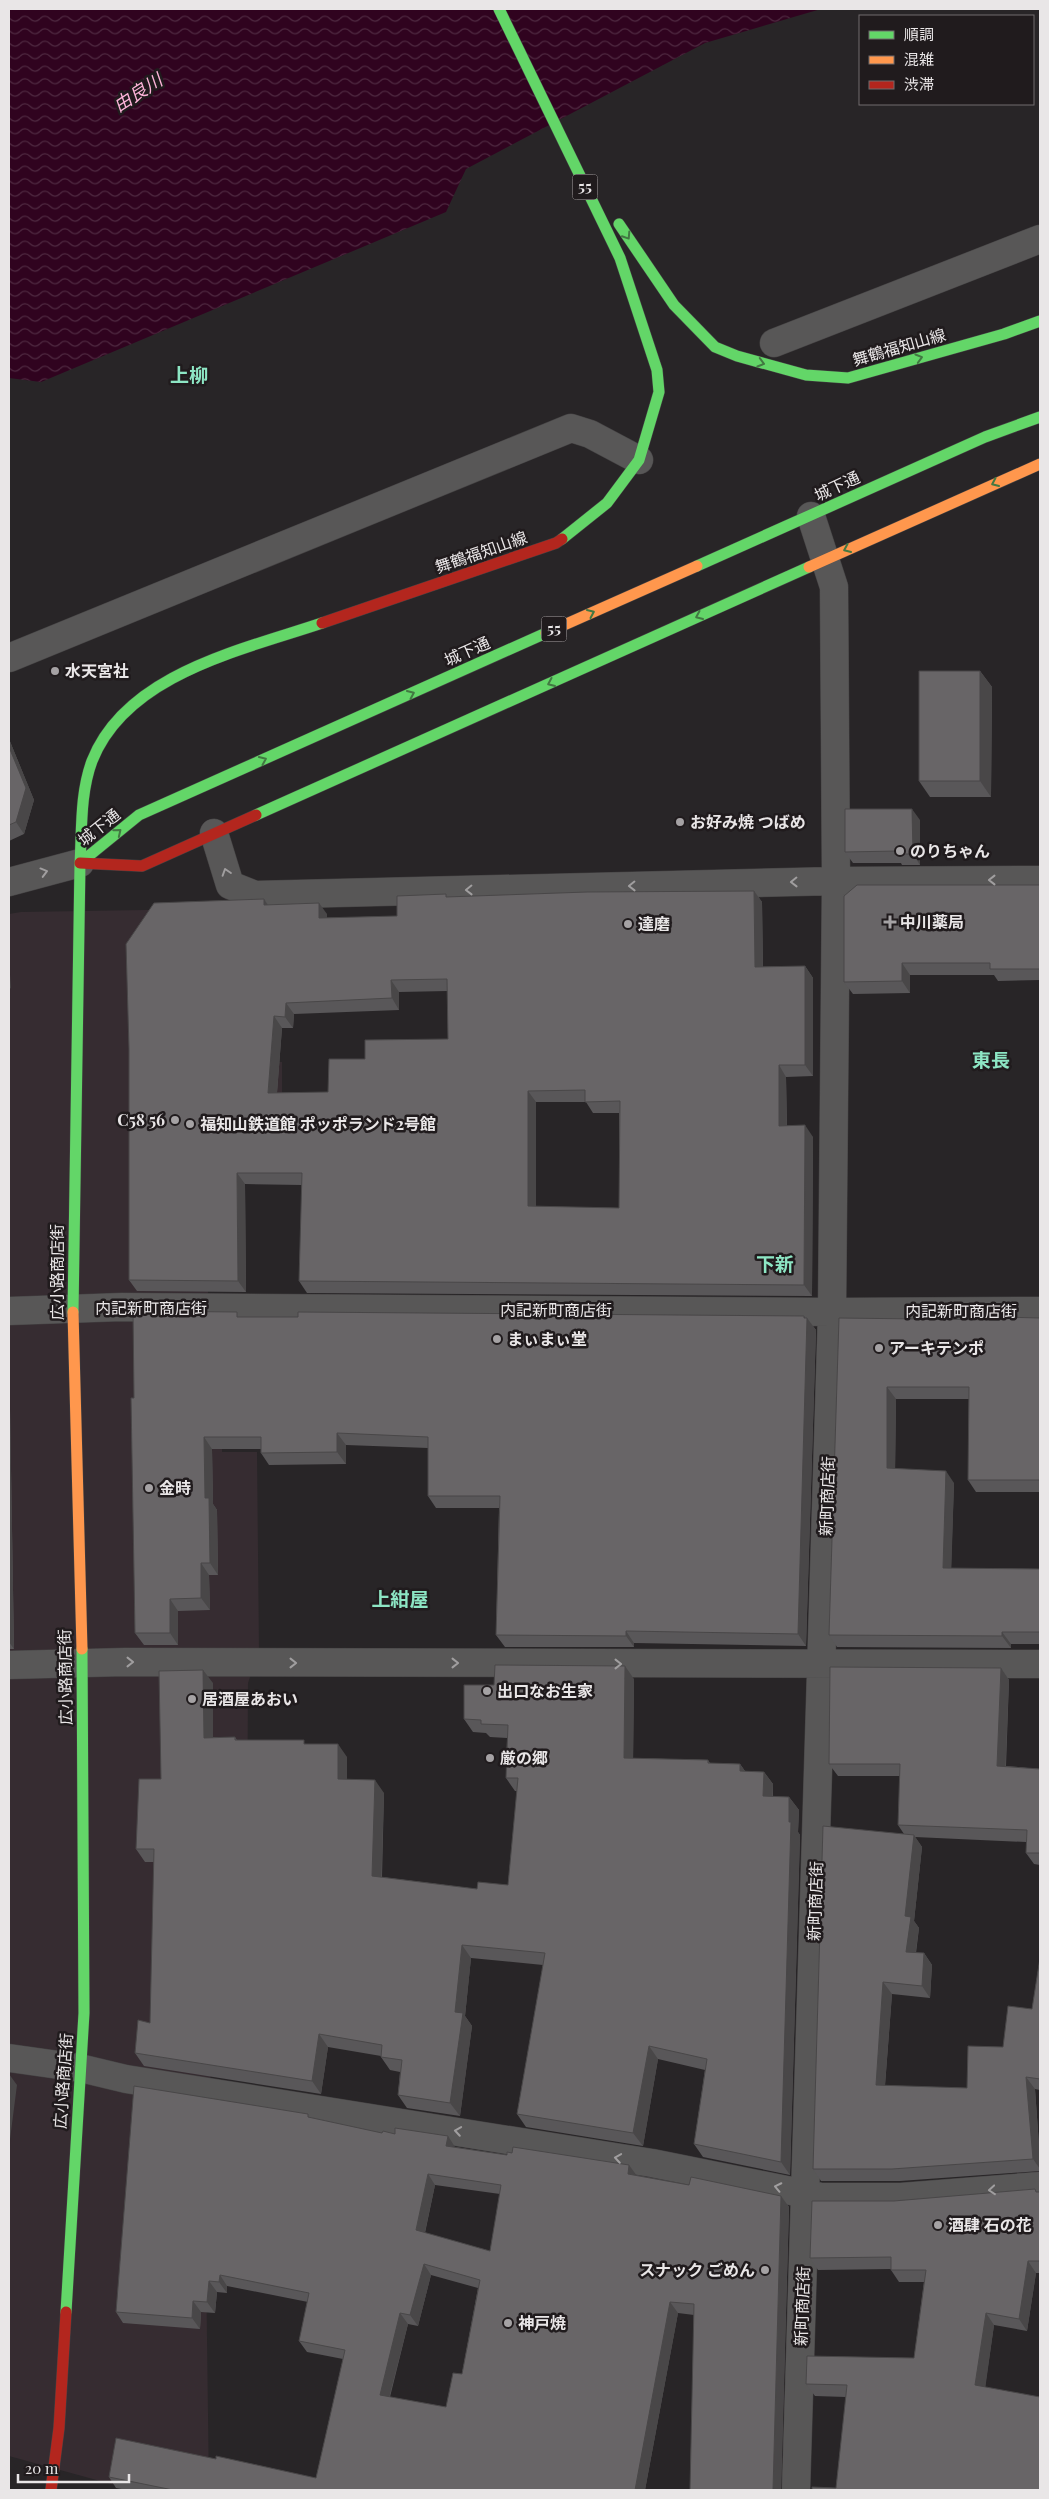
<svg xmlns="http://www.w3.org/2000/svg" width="1049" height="2499" font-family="'Playfair Display','Noto Sans JP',serif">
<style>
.built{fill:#362c31}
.water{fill:url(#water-waves)}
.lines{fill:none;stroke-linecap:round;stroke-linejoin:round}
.street-casing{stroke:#444243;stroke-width:29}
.fast-casing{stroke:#444243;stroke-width:12}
.slow-casing{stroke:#444243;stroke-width:12}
.jam-casing{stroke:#444243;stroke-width:12}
.street{stroke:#585757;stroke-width:28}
.fast{stroke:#63d668;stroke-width:11}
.slow{stroke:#ff974d;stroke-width:11}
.jam{stroke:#b3261e;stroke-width:11}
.wall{fill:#595759;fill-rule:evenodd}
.shaded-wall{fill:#494748}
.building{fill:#686567;stroke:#494748;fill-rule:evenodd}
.oneway{stroke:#427842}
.oneway2{stroke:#a09e9f}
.poi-dot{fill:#a5a2a4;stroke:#201b1d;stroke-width:2}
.labels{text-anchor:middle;stroke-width:5;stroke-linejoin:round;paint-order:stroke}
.shield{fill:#201b1d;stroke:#ada9aa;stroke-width:1}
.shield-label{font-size:15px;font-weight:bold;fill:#e9e6e7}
.street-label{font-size:16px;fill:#e9e6e7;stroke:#201b1d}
.poi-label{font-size:16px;font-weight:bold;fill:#e9e6e7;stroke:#201b1d;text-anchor:start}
.water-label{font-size:18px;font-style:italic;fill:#fdb4d9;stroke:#201b1d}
.quarter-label{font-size:19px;font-weight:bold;fill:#8de6c4;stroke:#201b1d}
</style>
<defs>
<pattern id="water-waves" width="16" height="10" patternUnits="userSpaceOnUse" patternTransform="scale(1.25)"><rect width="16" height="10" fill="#30031f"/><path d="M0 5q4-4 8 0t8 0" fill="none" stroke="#4e2840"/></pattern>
</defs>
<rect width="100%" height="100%" fill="#282527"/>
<path class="built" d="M 207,909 L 210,1062 L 282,1062 L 282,1100 L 208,1149 L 208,1300 L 222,1326 L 222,1452 L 257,1452 L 259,1650 L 248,1683 L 247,1871 L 221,2028 L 204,2107 L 209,2490 L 133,2490 L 9,2456 L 9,914 L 21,912 Z"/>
<path class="water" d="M 9,9 L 821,9 L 705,43 L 466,169 L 446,212 L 41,382 L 9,378 Z"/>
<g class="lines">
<defs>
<path id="street" d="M 774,343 L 1040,239
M 9,658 L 571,428 L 590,434 L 639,460
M 214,833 L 230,885 L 255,895 L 836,881 L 1040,880
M 9,882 L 80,863
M 9,1311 L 122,1307 L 832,1312 L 1040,1311
M 9,1665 L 125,1662 L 1040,1664
M 9,2058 L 80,2068 L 126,2079 L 652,2163 L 821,2197 L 901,2197 L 1040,2186
M 796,2490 L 832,1312 L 836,881 L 834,587 L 811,516"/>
<path id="fast" d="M 499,9 L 620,258 L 657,370 L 659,392 L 639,460 L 607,503 L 562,539
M 619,224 L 674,305 L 715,347 L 737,356 L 806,375 L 848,378 L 1004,334 L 1040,321
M 697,566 L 985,437 L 1040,417
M 256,815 L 809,567
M 80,863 C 82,830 80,793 92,761 C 126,674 242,650 322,623
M 80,863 L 139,815 L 546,633
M 73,1312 L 80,863
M 66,2312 L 84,2013 L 82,1649"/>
<path id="slow" d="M 809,567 L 1040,464
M 546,633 L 697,566
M 73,1312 L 82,1649"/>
<path id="jam" d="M 322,623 L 556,543 L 562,539
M 80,863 L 142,866 L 256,815
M 51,2490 L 59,2428 L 66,2312"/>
</defs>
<use href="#street" class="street-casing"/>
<use href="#fast" class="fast-casing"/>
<use href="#slow" class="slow-casing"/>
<use href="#jam" class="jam-casing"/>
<use href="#street" class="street"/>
<use href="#fast" class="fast"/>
<use href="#slow" class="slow"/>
<use href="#jam" class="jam"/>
</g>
<path class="wall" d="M 980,671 L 992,687 L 991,797 L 930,797 L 919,781 Z
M 9,739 L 34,800 L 24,834 L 9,841 Z
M 920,820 L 920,865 L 902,865 L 901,863 L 853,863 L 845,852 Z
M 1040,885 L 1040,980 L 998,981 L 994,975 L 910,975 L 910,993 L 853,994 L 844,982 Z
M 754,891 L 762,902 L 763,967 L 805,966 L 813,978 L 813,1076 L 786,1077 L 787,1126 L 813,1137 L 812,1296 L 307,1293 L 299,1281 L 302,1185 L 245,1184 L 246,1292 L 137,1291 L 129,1280 L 264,899 L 268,905 L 327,914 L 327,918 L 397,916 L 447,897 ZM 448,991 L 448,1039 L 365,1059 L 328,1092 L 277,1093 L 282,1028 L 293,1028 L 294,1014 L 399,1010 L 399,992 ZM 536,1102 L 586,1102 L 593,1113 L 619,1113 L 619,1208 L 536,1207 Z
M 804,1316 L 805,1318 L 807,1318 L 816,1330 L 806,1646 L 634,1643 L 634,1647 L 505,1647 L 496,1635 L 499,1508 L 436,1508 L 428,1496 L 428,1448 L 346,1445 L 346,1464 L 269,1465 L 261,1453 L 261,1449 L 212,1449 L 213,1504 L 217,1510 L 218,1575 L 209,1575 L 210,1610 L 178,1611 L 178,1645 L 144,1645 L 135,1633 L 134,1398 L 241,1317 Z
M 839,1318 L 1000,1320 L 1040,1318 L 1040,1492 L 976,1492 L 968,1480 L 969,1399 L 896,1399 L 895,1469 L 954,1483 L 951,1568 L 1040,1569 L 1040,1644 L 1011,1644 L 1011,1648 L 837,1647 L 829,1635 Z
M 9,1347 L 14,1649 L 9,1649 Z
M 1001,1668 L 1009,1680 L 1006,1766 L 1040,1769 L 1040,1865 L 1034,1864 L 1026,1853 L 1026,1842 L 915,1837 L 922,1847 L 914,1921 L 919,1928 L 916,1953 L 924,1953 L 932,1965 L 930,1998 L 892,1994 L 885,2086 L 967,2088 L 1003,2047 L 1032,2009 L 1040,1958 L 1040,2090 L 1035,2089 L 1040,2159 L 1040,2171 L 900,2181 L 821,2181 L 813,2169 L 904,1834 L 898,1825 L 900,1776 L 838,1776 L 829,1764 Z
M 634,1679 L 633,1758 L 708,1760 L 710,1763 L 740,1764 L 745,1771 L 764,1772 L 773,1784 L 773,1797 L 789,1797 L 799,1810 L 798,1832 L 800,1835 L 790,2175 L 703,2157 L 694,2144 L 705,2070 L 658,2059 L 643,2146 L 526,2127 L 517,2114 L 543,1965 L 471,1958 L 465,2016 L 472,2026 L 460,2116 L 407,2108 L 398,2095 L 400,2072 L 390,2070 L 381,2057 L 381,2056 L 328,2047 L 321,2094 L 144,2066 L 135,2053 L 150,2023 L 154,1862 L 145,1862 L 136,1849 L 161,1779 L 213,1683 L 213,1737 L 235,1737 L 237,1740 L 307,1744 L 347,1757 L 347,1780 L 384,1793 L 382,1877 L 477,1889 L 508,1885 L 517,1791 L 515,1791 L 506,1778 L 507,1738 L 490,1737 L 486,1733 L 473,1732 L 464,1719 L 494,1685 Z
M 308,2114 L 310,2117 L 382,2133 L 455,2147 L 636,2175 L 689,2185 L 781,2196 L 789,2207 L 781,2490 L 690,2490 L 694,2315 L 678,2313 L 645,2490 L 127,2490 L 116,2488 L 109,2477 L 216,2459 L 316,2478 L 343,2359 L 307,2352 L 299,2341 L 308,2302 L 227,2286 L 227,2293 L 217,2292 L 215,2313 L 201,2312 L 200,2329 L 123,2323 L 116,2312 ZM 435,2185 L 500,2194 L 490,2251 L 425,2233 ZM 431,2275 L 478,2288 L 462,2374 L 446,2407 L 390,2397 L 408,2324 L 418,2326 Z
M 1035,2189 L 1038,2192 L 1040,2192 L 1040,2273 L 1036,2273 L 1027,2331 L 994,2325 L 985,2387 L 836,2488 L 846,2397 L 815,2396 L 806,2384 L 914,2358 L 924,2282 L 899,2282 L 891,2270 L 891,2269 L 818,2270 L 810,2258 L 894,2201 Z"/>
<path class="shaded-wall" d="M 980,671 L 992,687 L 991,797 L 980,781 Z
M 9,739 L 34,800 L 24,834 L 16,822 L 9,747 Z
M 912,809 L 920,820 L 920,865 L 913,854 Z
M 754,891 L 762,902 L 763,978 L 755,967 Z
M 264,899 L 271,910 L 264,905 Z
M 319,903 L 327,914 L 327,929 L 319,918 Z
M 9,960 L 11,989 L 9,986 Z
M 902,963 L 910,975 L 910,993 L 902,981 Z
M 805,966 L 813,978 L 813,1076 L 805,1065 Z
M 391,980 L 399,992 L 399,1010 L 392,998 Z
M 9,1000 L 10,1026 L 9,1070 Z
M 286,1003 L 294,1014 L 293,1028 L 285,1017 Z
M 274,1016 L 282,1028 L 276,1105 L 268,1093 Z
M 779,1065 L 786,1077 L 787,1137 L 779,1126 Z
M 528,1091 L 536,1102 L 536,1218 L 528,1206 Z
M 805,1125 L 813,1137 L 812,1296 L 804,1285 Z
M 237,1173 L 245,1184 L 246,1292 L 238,1281 Z
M 804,1316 L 807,1321 L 807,1318 L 816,1330 L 806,1646 L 798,1634 Z
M 9,1347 L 14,1649 L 9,1642 Z
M 887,1387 L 896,1399 L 895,1480 L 887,1468 Z
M 337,1433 L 346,1445 L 346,1464 L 337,1452 Z
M 204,1437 L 212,1449 L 213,1504 L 217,1510 L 218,1575 L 210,1563 L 205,1498 Z
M 946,1471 L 954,1483 L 951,1580 L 943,1568 Z
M 201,1563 L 209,1575 L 210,1610 L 201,1598 Z
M 170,1599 L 178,1611 L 178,1645 L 170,1633 Z
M 626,1631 L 634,1643 L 634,1647 L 626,1636 Z
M 1002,1632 L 1011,1644 L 1011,1648 L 1002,1636 Z
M 625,1666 L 634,1679 L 633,1771 L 624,1758 Z
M 1001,1668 L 1009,1680 L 1005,1778 L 997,1766 Z
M 203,1670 L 213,1683 L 213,1751 L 204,1738 Z
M 338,1744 L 347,1757 L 347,1792 L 338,1779 Z
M 740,1764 L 749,1777 L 740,1771 Z
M 764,1772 L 773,1784 L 772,1809 L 763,1796 Z
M 375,1780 L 384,1793 L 381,1889 L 372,1876 Z
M 789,1797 L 799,1810 L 798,1832 L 800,1835 L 790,2175 L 781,2162 Z
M 914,1835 L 922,1847 L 914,1921 L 919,1928 L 914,1964 L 906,1952 L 905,1916 Z
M 9,1856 L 10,1911 L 9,1925 Z
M 462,1945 L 471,1958 L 465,2016 L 472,2026 L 460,2116 L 450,2103 L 455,2012 Z
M 924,1953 L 932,1965 L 930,1998 L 922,1986 Z
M 883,1982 L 892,1994 L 884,2097 L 876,2085 Z
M 319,2034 L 328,2047 L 321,2094 L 312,2081 Z
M 649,2046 L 658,2059 L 643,2146 L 633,2133 Z
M 9,2074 L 17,2085 L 9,2147 Z
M 1026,2077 L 1035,2089 L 1040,2159 L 1040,2169 L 1033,2159 Z
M 448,2136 L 455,2147 L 446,2146 Z
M 629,2165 L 637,2176 L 628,2174 Z
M 428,2174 L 435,2185 L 423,2241 L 416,2230 Z
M 781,2196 L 789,2207 L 781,2490 L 773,2490 Z
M 1028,2261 L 1036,2273 L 1027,2331 L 1019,2319 Z
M 424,2264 L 431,2275 L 418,2326 L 410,2315 Z
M 220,2275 L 227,2286 L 227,2293 L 219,2282 Z
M 209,2281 L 217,2292 L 215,2313 L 207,2302 Z
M 193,2301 L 201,2312 L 200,2329 L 192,2318 Z
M 670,2302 L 678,2313 L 645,2490 L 635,2490 Z
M 400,2313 L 408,2324 L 387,2406 L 380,2395 Z
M 986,2313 L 994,2325 L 984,2397 L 975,2385 Z"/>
<path class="building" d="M 919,671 L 980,671 L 980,781 L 919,781 Z
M 9,747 L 26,788 L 16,822 L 9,825 Z
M 845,809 L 912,809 L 913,854 L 894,854 L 897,851 L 845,852 Z
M 857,885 L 1040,885 L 1040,969 L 990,969 L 990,963 L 902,963 L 902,981 L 844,982 L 844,896 Z
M 754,891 L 755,967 L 805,966 L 805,1065 L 779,1065 L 779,1126 L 805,1125 L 804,1285 L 299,1281 L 302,1173 L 237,1173 L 238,1281 L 129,1280 L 129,1049 L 126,944 L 154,903 L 264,899 L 264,905 L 319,903 L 319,918 L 397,916 L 397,896 L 446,894 L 446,897 L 587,892 ZM 447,979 L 448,1039 L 365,1040 L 365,1059 L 329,1059 L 328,1092 L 268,1093 L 274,1016 L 285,1017 L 286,1003 L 392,998 L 391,980 ZM 585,1090 L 585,1102 L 620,1101 L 619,1208 L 528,1206 L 528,1091 Z
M 133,1311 L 237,1312 L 237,1317 L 298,1317 L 298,1312 L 804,1316 L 804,1318 L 807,1318 L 798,1634 L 626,1631 L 626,1636 L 496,1635 L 500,1496 L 428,1496 L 428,1437 L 337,1433 L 337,1452 L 261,1453 L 261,1437 L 204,1437 L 205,1498 L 209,1498 L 210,1563 L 201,1563 L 201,1598 L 170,1599 L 170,1633 L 135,1633 L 131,1398 L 134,1398 Z
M 1000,1317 L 1040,1318 L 1040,1480 L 968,1480 L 969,1387 L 887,1387 L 887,1468 L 946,1471 L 943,1568 L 1040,1569 L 1040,1632 L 1002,1632 L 1002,1636 L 829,1635 L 839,1318 L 1000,1320 Z
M 495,1665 L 625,1666 L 624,1758 L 708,1760 L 708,1763 L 740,1764 L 740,1771 L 764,1772 L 763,1796 L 789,1797 L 789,1822 L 791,1822 L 781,2162 L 694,2144 L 707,2059 L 649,2046 L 633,2133 L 517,2114 L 545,1953 L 462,1945 L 455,2012 L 463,2013 L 450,2103 L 398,2095 L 402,2060 L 381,2057 L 382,2045 L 319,2034 L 312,2081 L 135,2053 L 138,2020 L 150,2023 L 154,1849 L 136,1849 L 139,1779 L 161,1779 L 159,1671 L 203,1670 L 204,1738 L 235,1737 L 235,1740 L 304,1740 L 304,1744 L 338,1744 L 338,1779 L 375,1780 L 372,1876 L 477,1889 L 478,1882 L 508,1885 L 518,1778 L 506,1778 L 508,1725 L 481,1724 L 481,1720 L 464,1719 L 464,1685 L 494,1685 Z
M 830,1667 L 1001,1668 L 997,1766 L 1040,1769 L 1040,1853 L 1026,1853 L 1027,1830 L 898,1825 L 900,1764 L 829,1764 Z
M 823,1826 L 914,1835 L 905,1916 L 911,1917 L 906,1952 L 924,1953 L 922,1986 L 883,1982 L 876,2085 L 967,2088 L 968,2046 L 1003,2047 L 1008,2006 L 1032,2009 L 1040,1958 L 1040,2079 L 1026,2077 L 1033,2159 L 892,2169 L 813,2169 Z
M 134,2086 L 308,2114 L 308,2117 L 382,2133 L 383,2131 L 395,2134 L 395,2128 L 448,2136 L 446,2146 L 507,2155 L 507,2152 L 512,2153 L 513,2147 L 629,2165 L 628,2174 L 689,2185 L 691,2177 L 781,2196 L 773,2490 L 690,2490 L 694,2304 L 670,2302 L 635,2490 L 173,2490 L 109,2477 L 116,2438 L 216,2459 L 216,2456 L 316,2478 L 345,2350 L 299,2341 L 309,2293 L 220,2275 L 219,2282 L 209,2281 L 207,2302 L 193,2301 L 192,2318 L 116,2312 ZM 428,2174 L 501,2185 L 490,2251 L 416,2230 ZM 424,2264 L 480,2280 L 462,2374 L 453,2373 L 446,2407 L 380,2395 L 400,2313 L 410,2315 Z
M 1035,2189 L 1036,2192 L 1040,2192 L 1040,2261 L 1028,2261 L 1019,2319 L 986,2313 L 975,2385 L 1040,2397 L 1040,2490 L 812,2490 L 812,2487 L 836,2488 L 847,2385 L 806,2384 L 807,2356 L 914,2358 L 926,2270 L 891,2270 L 891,2257 L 810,2258 L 812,2201 L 894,2201 Z"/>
<defs><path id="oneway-chevron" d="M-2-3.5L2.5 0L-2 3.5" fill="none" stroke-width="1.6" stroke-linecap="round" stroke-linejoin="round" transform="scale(1.25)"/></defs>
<g class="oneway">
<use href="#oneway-chevron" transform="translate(627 236) rotate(57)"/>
<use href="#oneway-chevron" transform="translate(919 358) rotate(-16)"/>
<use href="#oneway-chevron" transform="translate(761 363) rotate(16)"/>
<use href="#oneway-chevron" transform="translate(995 483) rotate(156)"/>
<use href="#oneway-chevron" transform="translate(847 549) rotate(156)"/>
<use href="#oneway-chevron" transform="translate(591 613) rotate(-24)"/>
<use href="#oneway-chevron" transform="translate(699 616) rotate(156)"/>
<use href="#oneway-chevron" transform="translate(551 683) rotate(156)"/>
<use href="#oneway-chevron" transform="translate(411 694) rotate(-24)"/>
<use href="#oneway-chevron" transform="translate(263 760) rotate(-24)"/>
<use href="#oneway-chevron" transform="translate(118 832) rotate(-39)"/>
</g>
<g class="oneway2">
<use href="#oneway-chevron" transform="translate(44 872) rotate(-15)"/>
<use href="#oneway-chevron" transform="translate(226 872) rotate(-108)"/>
<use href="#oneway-chevron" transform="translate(992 880) rotate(180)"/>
<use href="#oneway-chevron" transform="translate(794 882) rotate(179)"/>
<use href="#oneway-chevron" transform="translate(632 886) rotate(179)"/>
<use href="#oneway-chevron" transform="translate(469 890) rotate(179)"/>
<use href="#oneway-chevron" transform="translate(130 1662)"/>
<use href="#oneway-chevron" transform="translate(293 1663)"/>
<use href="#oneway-chevron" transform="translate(455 1663)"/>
<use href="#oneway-chevron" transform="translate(618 1664)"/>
<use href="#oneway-chevron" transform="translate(458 2131) rotate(-171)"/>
<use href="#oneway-chevron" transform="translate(618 2158) rotate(-171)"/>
<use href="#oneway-chevron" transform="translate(778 2187) rotate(-168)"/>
<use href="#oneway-chevron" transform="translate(992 2190) rotate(175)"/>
</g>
<g class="poi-dot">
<circle cx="55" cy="671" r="5"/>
<circle cx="680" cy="822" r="5"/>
<circle cx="900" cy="851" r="5"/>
<path d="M887.5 914.5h5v5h5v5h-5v5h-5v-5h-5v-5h5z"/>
<circle cx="628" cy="924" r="5"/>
<circle cx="175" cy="1120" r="5"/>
<circle cx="190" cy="1124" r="5"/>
<circle cx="497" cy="1339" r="5"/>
<circle cx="879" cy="1348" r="5"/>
<circle cx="149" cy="1488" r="5"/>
<circle cx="487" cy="1691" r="5"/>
<circle cx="192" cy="1699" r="5"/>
<circle cx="490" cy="1758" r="5"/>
<circle cx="938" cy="2225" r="5"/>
<circle cx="765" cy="2270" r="5"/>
<circle cx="508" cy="2323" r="5"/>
</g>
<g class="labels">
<g class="shield">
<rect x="572.5" y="174.5" width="25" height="25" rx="4"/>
<rect x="541.5" y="616.5" width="25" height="25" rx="4"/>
</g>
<g class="shield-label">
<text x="585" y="192">55</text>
<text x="554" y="634">55</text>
</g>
<g class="street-label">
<text transform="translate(899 347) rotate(-16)" y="6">舞鶴福知山線</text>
<text transform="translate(837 486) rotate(-25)" y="6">城下通</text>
<text transform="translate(481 552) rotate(-19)" y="6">舞鶴福知山線</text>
<text transform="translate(467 651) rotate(-24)" y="6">城下通</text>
<text transform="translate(99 827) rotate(-39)" y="6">城下通</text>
<text transform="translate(57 1272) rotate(-90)" y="6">広小路商店街</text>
<text x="151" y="1314">内記新町商店街</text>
<text x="556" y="1316">内記新町商店街</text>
<text x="961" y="1317">内記新町商店街</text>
<text transform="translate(827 1496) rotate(-88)" y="6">新町商店街</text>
<text transform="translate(65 1677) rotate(-91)" y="6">広小路商店街</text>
<text transform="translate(815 1901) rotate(-88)" y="6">新町商店街</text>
<text transform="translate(63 2081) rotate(-86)" y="6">広小路商店街</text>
<text transform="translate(802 2306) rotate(-88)" y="6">新町商店街</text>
</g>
<g class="poi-label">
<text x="65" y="677">水天宮社</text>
<text x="690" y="828">お好み焼 つばめ</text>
<text x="910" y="857">のりちゃん</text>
<text x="900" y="928">中川薬局</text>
<text x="638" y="930">達磨</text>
<text x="165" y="1126" text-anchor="end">C58 56</text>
<text x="200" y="1130">福知山鉄道館 ポッポランド2号館</text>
<text x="507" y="1345">まぃまぃ堂</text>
<text x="889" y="1354">アーキテンポ</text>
<text x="159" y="1494">金時</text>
<text x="497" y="1697">出口なお生家</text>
<text x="202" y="1705">居酒屋あおい</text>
<text x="500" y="1764">厳の郷</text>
<text x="948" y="2231">酒肆 石の花</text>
<text x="755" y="2276" text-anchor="end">スナック ごめん</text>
<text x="518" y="2329">神戸焼</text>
</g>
<g class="water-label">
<text transform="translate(138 93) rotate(-33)" y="6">由良川</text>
</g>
<g class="quarter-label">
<text x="189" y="382">上柳</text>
<text x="991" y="1067">東長</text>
<text x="775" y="1271">下新</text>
<text x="400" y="1606">上紺屋</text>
</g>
</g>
<rect width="1049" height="2499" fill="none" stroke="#e9e6e7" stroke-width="20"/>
<rect x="859" y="15" width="175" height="90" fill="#201b1d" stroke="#706c6e"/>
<rect x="869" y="31" width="25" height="8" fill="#63d668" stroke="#706c6e"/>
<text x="904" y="40" font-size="15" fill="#e9e6e7">順調</text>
<rect x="869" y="56" width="25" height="8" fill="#ff974d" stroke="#706c6e"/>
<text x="904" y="65" font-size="15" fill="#e9e6e7">混雑</text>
<rect x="869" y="81" width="25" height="8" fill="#b3261e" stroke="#706c6e"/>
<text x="904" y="90" font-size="15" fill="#e9e6e7">渋滞</text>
<path d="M18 2474v8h111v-8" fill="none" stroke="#e9e6e7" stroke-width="2.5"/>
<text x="25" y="2474" font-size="15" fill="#e9e6e7" stroke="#201b1d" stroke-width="4" paint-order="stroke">20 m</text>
</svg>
